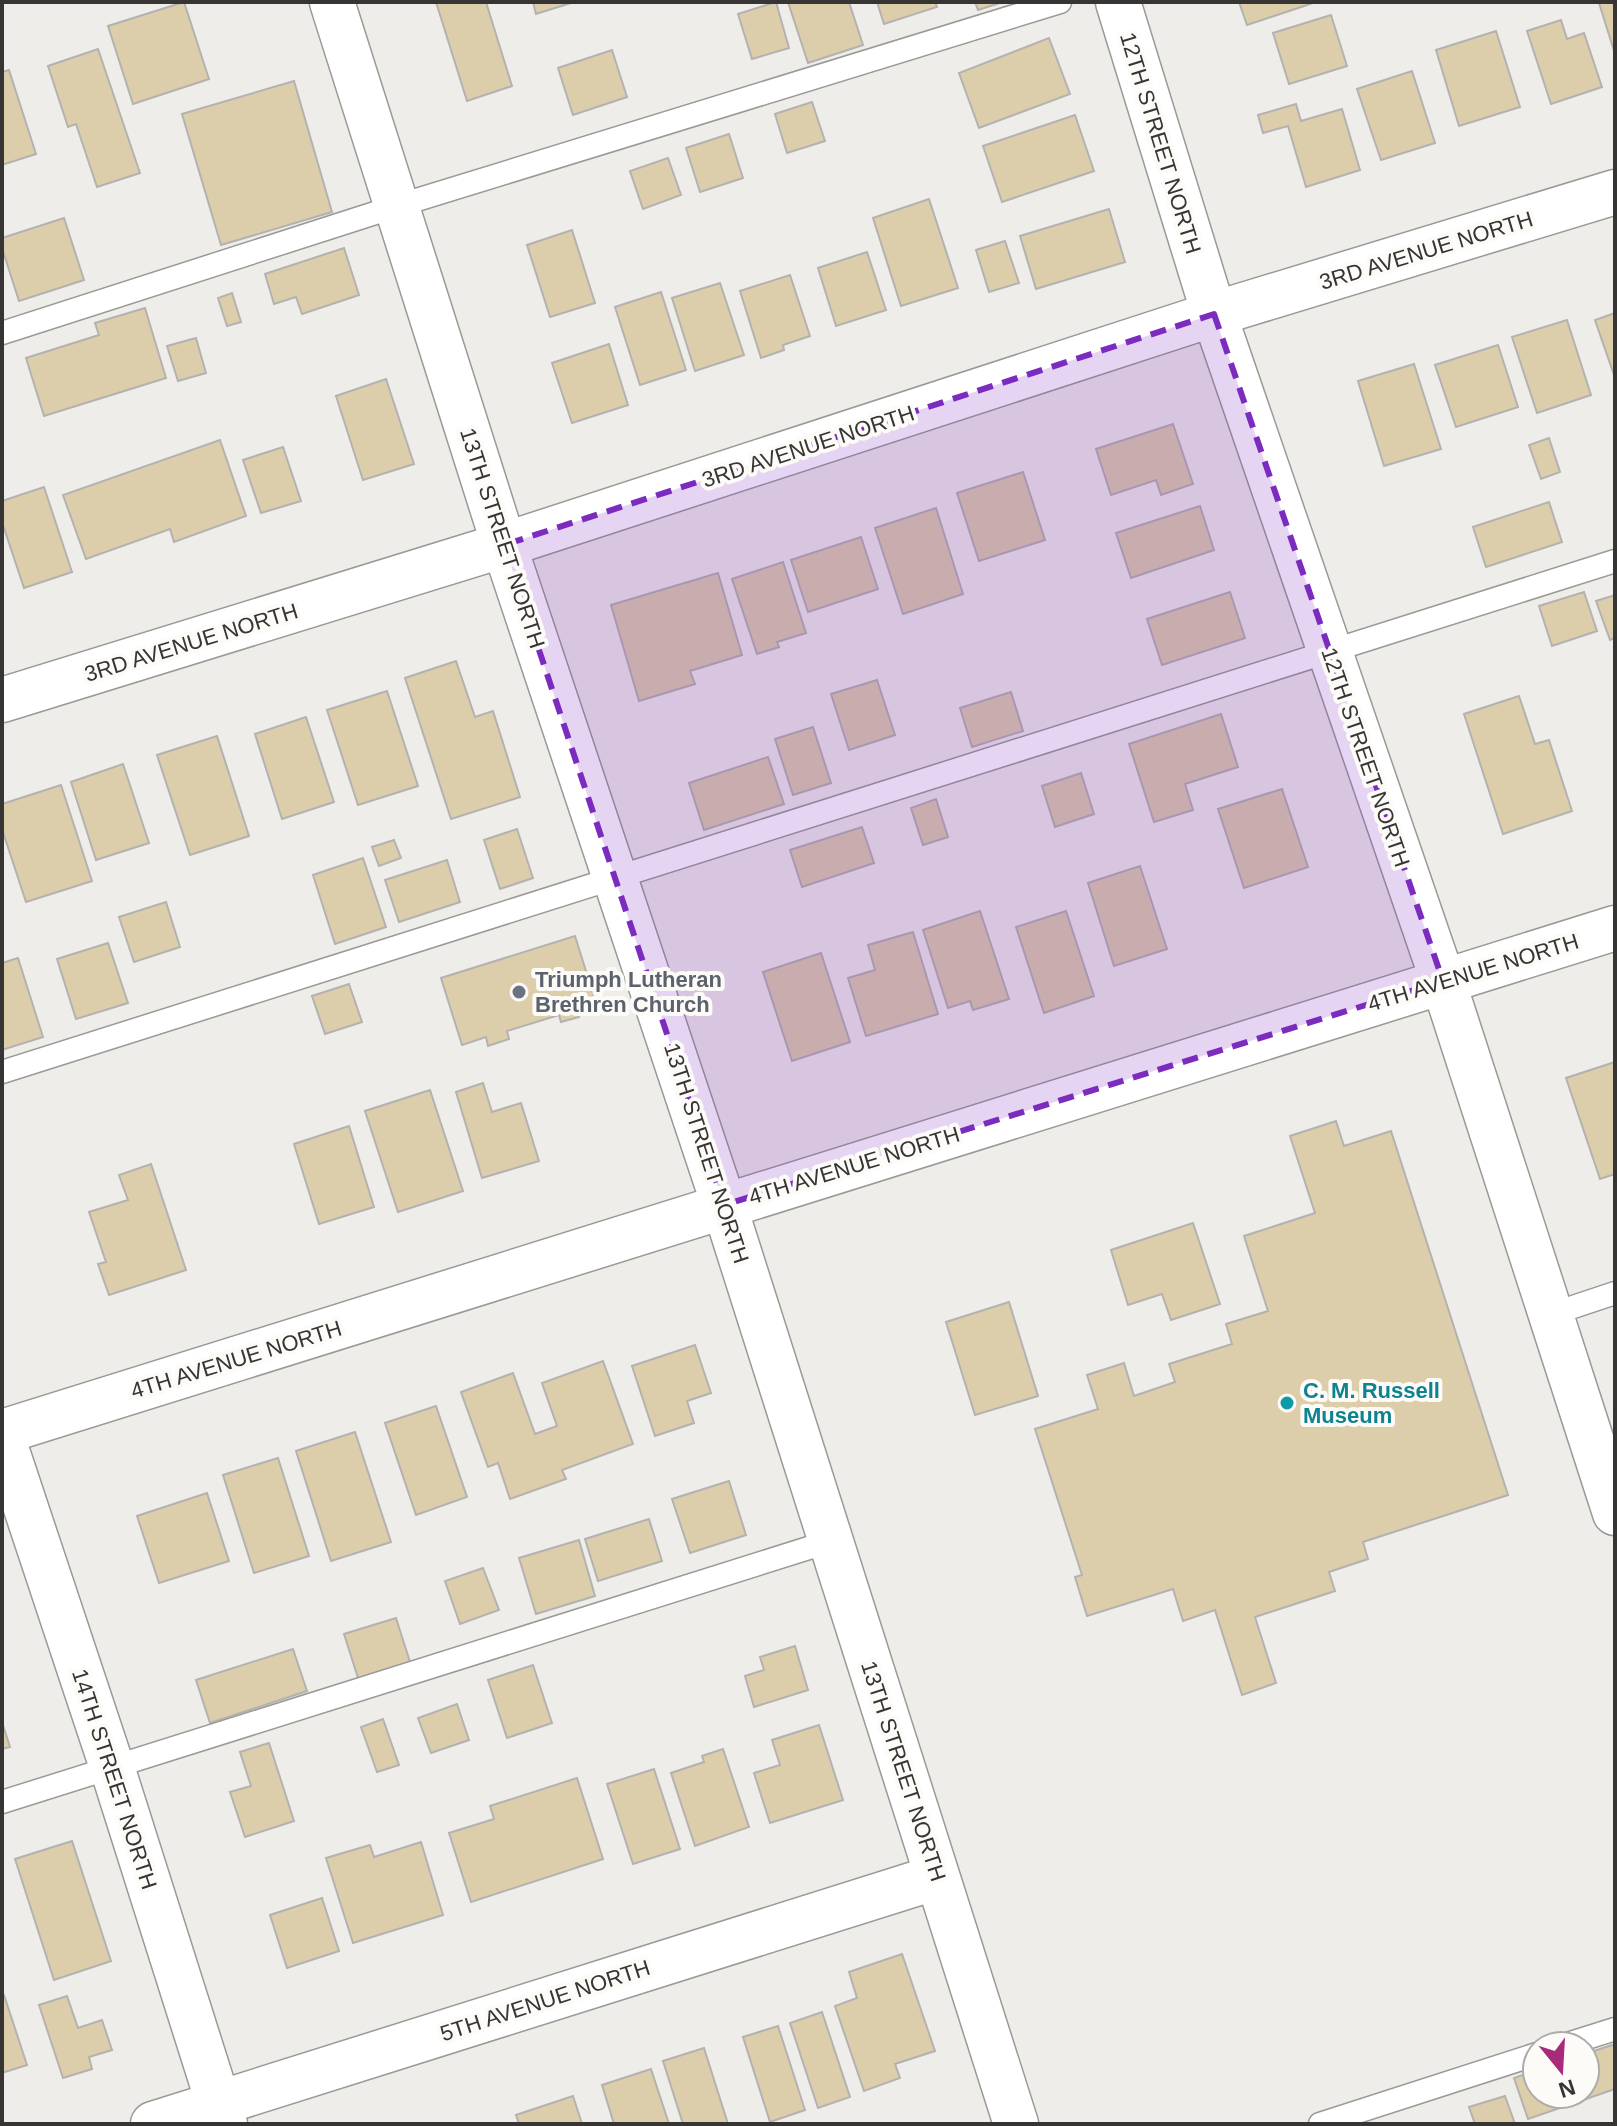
<svg xmlns="http://www.w3.org/2000/svg" width="1617" height="2126" font-family="Helvetica,sans-serif">
<style>
.building{fill:#ddceab;stroke:#b4b2b0;stroke-width:2}
.lines{fill:none;stroke-linecap:round;stroke-linejoin:round}
.service-casing{stroke:#9a9996;stroke-width:25}
.minor-casing{stroke:#9a9996;stroke-width:47}
.primary-casing{stroke:#9a9996;stroke-width:47}
.service{stroke:#fff;stroke-width:22}
.minor{stroke:#fff;stroke-width:44}
.primary{stroke:#fff;stroke-width:44}
.marked{fill:#7b2cbf;fill-opacity:0.2;stroke:#7b2cbf;stroke-width:6;stroke-dasharray:16 10;stroke-linejoin:round}
.worship-dot{fill:#6b7280;stroke:#fcfbf8;stroke-width:3}
.culture-dot{fill:#0f9aa8;stroke:#fcfbf8;stroke-width:3}
.labels{text-anchor:middle;stroke-width:8;stroke-linejoin:round;paint-order:stroke}
.street-label{font-size:22px;fill:#363534;stroke:#fcfbf8}
.worship-label{font-size:22px;font-weight:bold;fill:#5b616d;stroke:#fcfbf8;text-anchor:start}
.culture-label{font-size:22px;font-weight:bold;fill:#0d838f;stroke:#fcfbf8;text-anchor:start}
</style>
<rect width="100%" height="100%" fill="#efedea"/>
<path class="building" d="M 184,2 L 209,79 L 133,104 L 108,26 Z
M 436,2 L 486,2 L 512,86 L 467,101 Z
M 533,2 L 574,2 L 536,14 Z
M 776,2 L 789,48 L 752,59 L 738,14 Z
M 788,2 L 849,2 L 863,45 L 808,63 Z
M 877,2 L 935,2 L 937,7 L 884,24 Z
M 975,2 L 1003,2 L 978,10 Z
M 1239,2 L 1316,2 L 1247,25 Z
M 1615,2 L 1615,54 L 1599,3 Z
M 1331,15 L 1347,66 L 1289,84 L 1273,33 Z
M 1561,20 L 1567,39 L 1584,33 L 1602,87 L 1551,104 L 1527,31 Z
M 1496,31 L 1520,107 L 1459,126 L 1436,50 Z
M 1049,38 L 1070,94 L 979,128 L 959,73 Z
M 98,49 L 140,173 L 97,187 L 76,124 L 68,127 L 48,66 Z
M 612,50 L 627,97 L 573,115 L 558,68 Z
M 9,70 L 36,154 L 2,165 L 2,72 Z
M 1412,71 L 1435,143 L 1381,160 L 1357,89 Z
M 294,81 L 332,212 L 221,245 L 182,114 Z
M 812,102 L 825,141 L 787,153 L 775,114 Z
M 1296,104 L 1301,121 L 1342,109 L 1360,170 L 1306,187 L 1288,126 L 1263,133 L 1258,115 Z
M 1075,115 L 1094,171 L 1002,202 L 983,146 Z
M 729,134 L 743,178 L 700,192 L 686,148 Z
M 668,158 L 681,195 L 643,209 L 630,171 Z
M 929,199 L 958,288 L 901,306 L 873,218 Z
M 1109,209 L 1125,262 L 1036,289 L 1020,236 Z
M 64,218 L 84,280 L 19,301 L 2,248 L 2,238 Z
M 572,230 L 595,303 L 550,317 L 527,245 Z
M 1005,241 L 1019,283 L 989,292 L 976,250 Z
M 344,248 L 359,295 L 302,314 L 296,297 L 274,304 L 265,274 Z
M 867,252 L 886,310 L 836,326 L 818,268 Z
M 790,275 L 810,336 L 783,345 L 784,350 L 761,358 L 740,291 Z
M 720,283 L 744,355 L 695,371 L 672,298 Z
M 661,292 L 686,370 L 640,385 L 615,307 Z
M 232,293 L 241,322 L 227,326 L 218,298 Z
M 145,308 L 166,378 L 44,416 L 26,358 L 99,335 L 95,323 Z
M 1615,313 L 1615,378 L 1595,320 Z
M 1567,320 L 1591,395 L 1537,413 L 1512,337 Z
M 196,338 L 206,373 L 178,381 L 167,346 Z
M 609,344 L 628,405 L 572,423 L 552,363 Z
M 1498,345 L 1518,407 L 1456,427 L 1435,365 Z
M 1414,364 L 1441,449 L 1384,466 L 1358,381 Z
M 386,379 L 414,464 L 363,480 L 336,396 Z
M 1173,424 L 1193,484 L 1161,495 L 1156,480 L 1111,495 L 1096,449 Z
M 1549,438 L 1560,472 L 1541,479 L 1529,445 Z
M 220,440 L 246,516 L 174,542 L 170,529 L 86,559 L 63,495 Z
M 283,447 L 301,501 L 261,513 L 243,460 Z
M 1023,472 L 1045,540 L 979,561 L 957,493 Z
M 44,487 L 72,572 L 24,588 L 2,522 L 2,501 Z
M 1549,502 L 1562,542 L 1486,567 L 1473,527 Z
M 1200,506 L 1214,550 L 1131,578 L 1116,533 Z
M 936,508 L 963,594 L 903,614 L 875,528 Z
M 861,537 L 878,589 L 808,612 L 791,560 Z
M 783,562 L 806,633 L 777,642 L 779,647 L 757,654 L 732,579 Z
M 718,573 L 742,655 L 690,671 L 695,684 L 639,701 L 611,605 Z
M 1230,592 L 1245,638 L 1162,665 L 1147,619 Z
M 1584,592 L 1597,631 L 1552,646 L 1539,606 Z
M 1615,595 L 1615,638 L 1610,640 L 1596,601 Z
M 456,661 L 475,717 L 493,711 L 520,797 L 451,819 L 405,678 Z
M 877,680 L 895,735 L 849,750 L 831,694 Z
M 387,691 L 418,786 L 358,805 L 327,710 Z
M 1011,692 L 1023,731 L 972,747 L 960,708 Z
M 1519,696 L 1535,744 L 1549,740 L 1572,811 L 1503,834 L 1464,714 Z
M 1221,714 L 1238,767 L 1185,784 L 1193,810 L 1154,822 L 1129,744 Z
M 306,717 L 334,802 L 282,819 L 255,734 Z
M 813,727 L 831,783 L 793,795 L 775,739 Z
M 217,736 L 249,836 L 190,855 L 157,755 Z
M 768,757 L 784,804 L 704,830 L 689,783 Z
M 123,764 L 149,843 L 96,860 L 71,782 Z
M 1081,773 L 1094,814 L 1055,827 L 1042,786 Z
M 61,785 L 92,881 L 26,902 L 2,829 L 2,804 Z
M 1282,789 L 1308,867 L 1244,888 L 1218,809 Z
M 936,799 L 948,837 L 923,845 L 911,808 Z
M 862,827 L 874,863 L 802,887 L 790,850 Z
M 517,829 L 533,878 L 500,889 L 484,840 Z
M 394,840 L 401,858 L 379,866 L 372,847 Z
M 363,858 L 386,927 L 335,944 L 313,875 Z
M 447,860 L 460,902 L 399,922 L 385,880 Z
M 1140,866 L 1167,949 L 1114,966 L 1088,883 Z
M 166,902 L 180,947 L 134,962 L 119,917 Z
M 980,911 L 1009,999 L 973,1010 L 970,1001 L 948,1008 L 923,930 Z
M 1066,911 L 1094,996 L 1044,1013 L 1016,927 Z
M 913,932 L 938,1014 L 866,1036 L 848,978 L 875,970 L 868,945 Z
M 575,936 L 596,1003 L 577,1009 L 579,1017 L 561,1022 L 559,1015 L 507,1031 L 509,1039 L 488,1046 L 486,1037 L 462,1045 L 441,978 Z
M 108,943 L 128,1003 L 76,1019 L 57,959 Z
M 821,953 L 850,1042 L 792,1061 L 763,972 Z
M 18,958 L 43,1037 L 2,1050 L 2,963 Z
M 349,984 L 362,1022 L 325,1034 L 312,996 Z
M 1615,1062 L 1615,1174 L 1600,1179 L 1566,1078 Z
M 483,1083 L 492,1112 L 521,1103 L 539,1161 L 482,1178 L 456,1092 Z
M 430,1090 L 463,1191 L 398,1212 L 365,1111 Z
M 1336,1121 L 1344,1146 L 1391,1131 L 1508,1495 L 1363,1542 L 1368,1559 L 1329,1572 L 1335,1591 L 1255,1617 L 1276,1683 L 1242,1695 L 1215,1610 L 1183,1621 L 1173,1589 L 1087,1616 L 1075,1577 L 1082,1575 L 1035,1429 L 1098,1409 L 1087,1375 L 1124,1363 L 1134,1396 L 1175,1382 L 1169,1364 L 1232,1344 L 1226,1324 L 1268,1311 L 1244,1236 L 1315,1213 L 1290,1136 Z
M 349,1126 L 374,1207 L 319,1224 L 294,1144 Z
M 151,1164 L 186,1270 L 109,1295 L 98,1264 L 106,1262 L 89,1212 L 128,1200 L 119,1175 Z
M 1193,1223 L 1220,1304 L 1171,1320 L 1162,1294 L 1128,1305 L 1111,1250 Z
M 1009,1302 L 1038,1396 L 975,1415 L 946,1322 Z
M 695,1345 L 711,1393 L 687,1401 L 694,1423 L 655,1436 L 632,1366 Z
M 603,1361 L 633,1444 L 562,1470 L 566,1479 L 510,1499 L 498,1463 L 488,1467 L 461,1392 L 513,1373 L 535,1434 L 557,1426 L 542,1383 Z
M 436,1406 L 467,1497 L 416,1515 L 385,1423 Z
M 355,1432 L 391,1542 L 331,1561 L 296,1451 Z
M 278,1458 L 309,1556 L 254,1573 L 223,1475 Z
M 729,1481 L 746,1535 L 690,1553 L 672,1499 Z
M 207,1493 L 229,1561 L 159,1583 L 137,1516 Z
M 649,1519 L 662,1561 L 598,1581 L 585,1539 Z
M 579,1540 L 595,1596 L 536,1614 L 519,1558 Z
M 483,1568 L 499,1610 L 460,1624 L 445,1581 Z
M 396,1618 L 411,1665 L 359,1681 L 344,1634 Z
M 795,1646 L 808,1690 L 754,1707 L 745,1676 L 764,1670 L 760,1657 Z
M 293,1649 L 307,1691 L 210,1723 L 196,1680 Z
M 533,1665 L 552,1723 L 507,1738 L 488,1680 Z
M 457,1704 L 469,1740 L 431,1753 L 418,1718 Z
M 383,1719 L 399,1765 L 377,1772 L 361,1727 Z
M 2,1722 L 10,1747 L 2,1749 Z
M 819,1725 L 843,1800 L 770,1823 L 754,1773 L 780,1765 L 772,1740 Z
M 269,1743 L 294,1821 L 245,1837 L 230,1792 L 251,1786 L 240,1752 Z
M 723,1749 L 749,1827 L 695,1846 L 671,1773 L 704,1762 L 702,1756 Z
M 654,1769 L 680,1849 L 633,1864 L 607,1784 Z
M 577,1778 L 603,1859 L 471,1902 L 449,1833 L 494,1819 L 490,1806 Z
M 72,1841 L 111,1961 L 54,1980 L 15,1859 Z
M 421,1842 L 443,1915 L 353,1943 L 326,1858 L 370,1845 L 374,1857 Z
M 322,1898 L 339,1951 L 287,1968 L 270,1915 Z
M 902,1954 L 935,2051 L 895,2064 L 900,2078 L 864,2091 L 835,2006 L 857,1998 L 849,1972 Z
M 2,1995 L 4,1995 L 27,2065 L 2,2073 Z
M 67,1996 L 78,2028 L 102,2020 L 112,2050 L 89,2057 L 92,2069 L 63,2078 L 39,2005 Z
M 822,2012 L 850,2097 L 818,2108 L 790,2023 Z
M 778,2026 L 805,2110 L 770,2122 L 743,2037 Z
M 1615,2044 L 1615,2089 L 1528,2119 L 1514,2078 L 1537,2070 L 1537,2094 L 1585,2094 L 1585,2054 Z
M 704,2048 L 728,2124 L 683,2124 L 663,2061 Z
M 651,2069 L 669,2124 L 614,2124 L 602,2085 Z
M 573,2096 L 582,2124 L 519,2124 L 516,2115 Z
M 1505,2096 L 1515,2124 L 1475,2124 L 1469,2107 Z"/>
<g class="lines">
<defs>
<path id="service" d="M 2,333 L 397,206 L 1060,2
M 2,1072 L 1615,561
M 1549,1315 L 1615,1293
M 2,1802 L 831,1541
M 1561,2046 L 1615,2029
M 1320,2124 L 1537,2054"/>
<path id="minor" d="M 332,2 L 504,545 L 724,1205 L 1016,2124
M 1118,2 L 1214,314 L 1443,981 L 1615,1513
M 2,700 L 504,545 L 1214,314 L 1615,192
M 2,1432 L 1615,928
M 153,2124 L 937,1877"/>
<path id="primary" d="M 2,1436 L 112,1767 L 225,2124"/>
</defs>
<use href="#service" class="service-casing"/>
<use href="#minor" class="minor-casing"/>
<use href="#primary" class="primary-casing"/>
<use href="#service" class="service"/>
<use href="#minor" class="minor"/>
<use href="#primary" class="primary"/>
</g>
<path class="marked" d="M 1214,314 L 1443,981 L 724,1205 L 504,545 Z"/>
<circle class="worship-dot" cx="519" cy="992" r="8"/>
<circle class="culture-dot" cx="1287" cy="1403" r="8"/>
<g class="labels">
<g class="street-label">
<text transform="translate(1161 143) rotate(73)" y="8">12TH STREET NORTH</text>
<text transform="translate(1426 250) rotate(-17)" y="8">3RD AVENUE NORTH</text>
<text transform="translate(808 446) rotate(-18)" y="8">3RD AVENUE NORTH</text>
<text transform="translate(503 538) rotate(72)" y="8">13TH STREET NORTH</text>
<text transform="translate(191 642) rotate(-17)" y="8">3RD AVENUE NORTH</text>
<text transform="translate(1366 757) rotate(71)" y="8">12TH STREET NORTH</text>
<text transform="translate(1473 972) rotate(-17)" y="8">4TH AVENUE NORTH</text>
<text transform="translate(707 1153) rotate(72)" y="8">13TH STREET NORTH</text>
<text transform="translate(854 1165) rotate(-17)" y="8">4TH AVENUE NORTH</text>
<text transform="translate(236 1359) rotate(-17)" y="8">4TH AVENUE NORTH</text>
<text transform="translate(904 1771) rotate(72)" y="8">13TH STREET NORTH</text>
<text transform="translate(115 1779) rotate(72)" y="8">14TH STREET NORTH</text>
<text transform="translate(545 2000) rotate(-18)" y="8">5TH AVENUE NORTH</text>
</g>
<g class="worship-label">
<text x="535" y="987">Triumph Lutheran<tspan x="535" dy="25">Brethren Church</tspan></text>
</g>
<g class="culture-label">
<text x="1303" y="1398">C. M. Russell<tspan x="1303" dy="25">Museum</tspan></text>
</g>
</g>
<rect width="1617" height="2126" fill="none" stroke="#363534" stroke-width="8"/>
<g transform="translate(1561 2070) rotate(162)"><circle r="38" fill="#fcfbf8" stroke="#adacaa" stroke-width="2"/>
<path d="M0-6L14 30L0 20L-14 30Z" fill="#a92a7a"/>
<text y="-12" font-size="22" font-weight="bold" text-anchor="middle" fill="#363534">N</text>
</g>
</svg>
